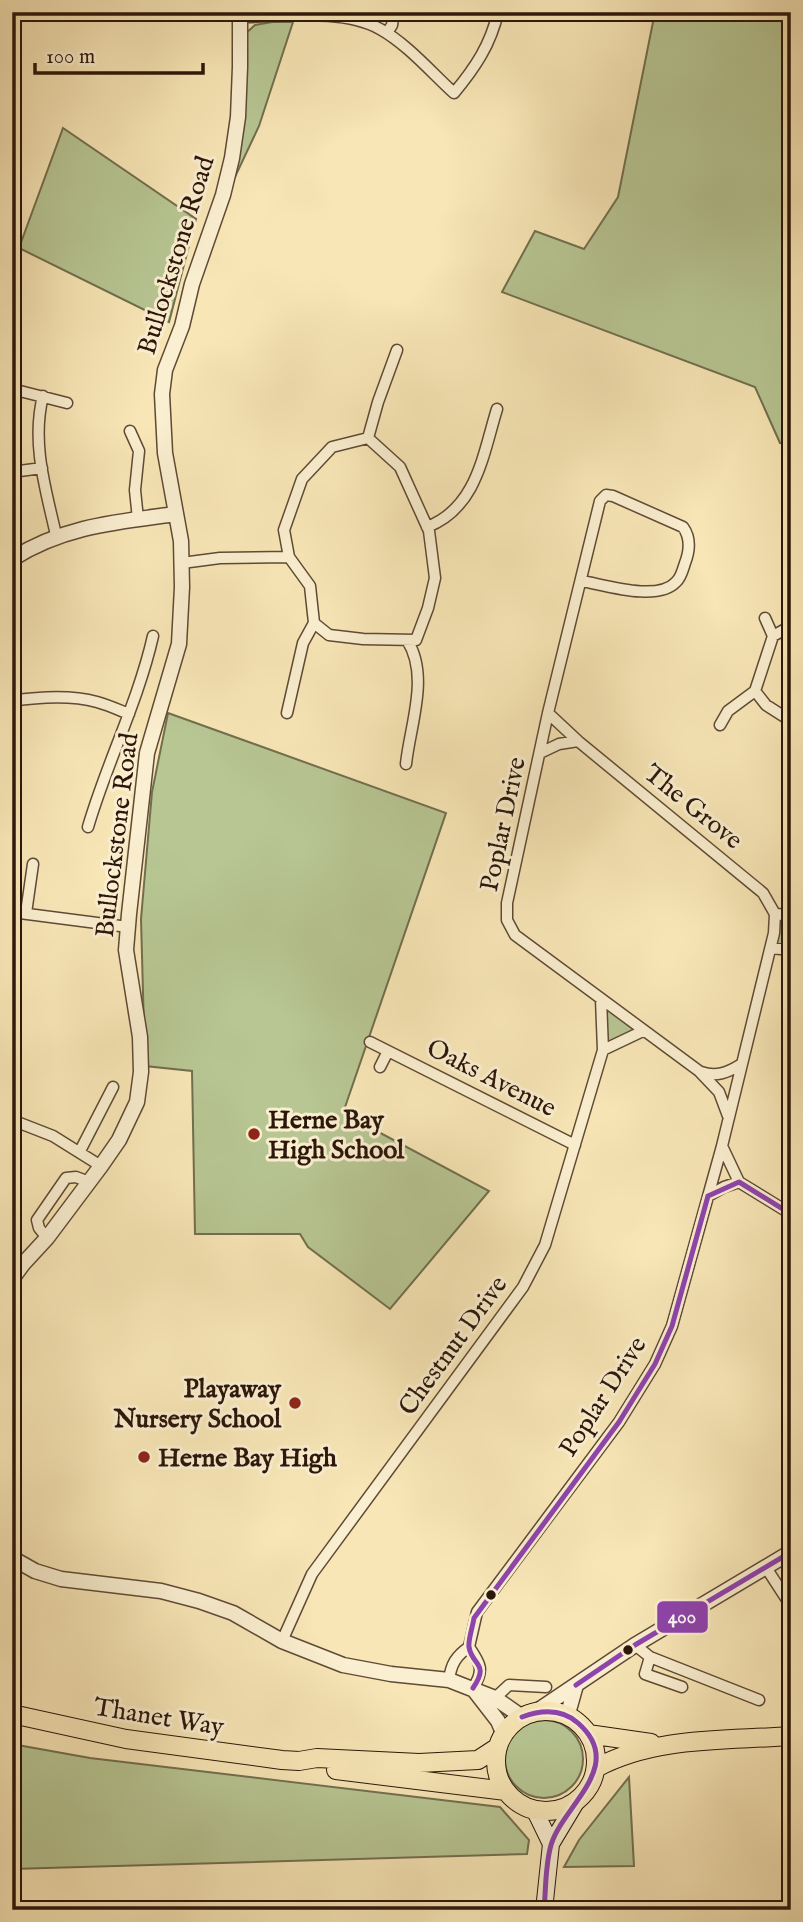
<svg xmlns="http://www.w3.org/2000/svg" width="803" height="1922" font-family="'IM FELL English',serif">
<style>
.green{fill:#b7c693;stroke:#726e4e;stroke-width:2}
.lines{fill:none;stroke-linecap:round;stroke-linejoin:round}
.minor-casing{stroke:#5f4a35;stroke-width:13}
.tertiary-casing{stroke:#5f4a35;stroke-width:17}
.secondary-casing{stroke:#2c160a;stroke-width:18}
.primary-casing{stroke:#2c160a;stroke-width:20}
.minor{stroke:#faefd0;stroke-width:10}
.tertiary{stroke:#faefd0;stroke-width:14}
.secondary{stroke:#faefd0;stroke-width:16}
.primary{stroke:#f8e6b6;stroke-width:18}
.bus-1-casing{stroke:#faefd0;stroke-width:10}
.bus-1{stroke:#8e44ad;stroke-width:5}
.poi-dot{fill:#8f2418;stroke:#faefd0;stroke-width:2.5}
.bus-dot{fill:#2c160a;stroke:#faefd0;stroke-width:2.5}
.labels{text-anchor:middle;stroke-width:6;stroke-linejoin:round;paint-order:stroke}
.street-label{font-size:26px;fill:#2c160a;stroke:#faefd0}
.poi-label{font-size:26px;font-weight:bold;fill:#2c160a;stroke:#faefd0;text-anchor:start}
.line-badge{stroke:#faefd0;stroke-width:2.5}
.badge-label{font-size:19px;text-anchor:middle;font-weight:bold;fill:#fff}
</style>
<rect width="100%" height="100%" fill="#f8e6b6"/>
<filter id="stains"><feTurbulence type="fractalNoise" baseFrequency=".00286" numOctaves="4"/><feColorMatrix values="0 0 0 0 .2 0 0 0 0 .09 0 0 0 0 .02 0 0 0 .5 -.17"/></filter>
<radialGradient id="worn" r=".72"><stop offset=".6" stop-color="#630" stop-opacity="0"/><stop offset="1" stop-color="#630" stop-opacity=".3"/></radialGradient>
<path class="green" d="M 655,12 L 791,12 L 791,444 L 780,443 L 755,387 L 502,292 L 535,231 L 584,249 L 618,197 Z
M 272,22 L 293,22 L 259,126 L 235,177 L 231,177 L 244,35 L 255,25 Z
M 63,128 L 196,219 L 169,322 L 19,248 Z
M 168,713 L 446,813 L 343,1113 L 489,1191 L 390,1309 L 308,1247 L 300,1234 L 195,1234 L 192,1071 L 145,1066 L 141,919 L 152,792 Z
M 775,914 L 791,915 L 791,950 L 771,948 Z
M 601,999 L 643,1031 L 603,1050 Z
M505 1759a39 39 0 1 1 78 0a39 39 0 1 1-78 0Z
M 12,1744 L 90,1758 L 500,1807 L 529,1840 L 527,1854 L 12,1869 Z
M 629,1777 L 634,1866 L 564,1867 L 579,1840 Z"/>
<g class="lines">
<defs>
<path id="minor" d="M 240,17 C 282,17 342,8 380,29 C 407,44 431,72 454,93 C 475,68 491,44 498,12
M 387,33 L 392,25 L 394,12
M 12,389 L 67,403
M 43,396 C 31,443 46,490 56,535
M 130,431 L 139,451 L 135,490 L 138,519
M 368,438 L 400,467 L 429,531 L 435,578 L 428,608 L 416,640 L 363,639 L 329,635 L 314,623 L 310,586 L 289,557 L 284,530 L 302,479 L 332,447 Z
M 368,438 L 378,402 L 397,350
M 12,472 L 42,468
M 427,527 C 477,508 483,454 497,409
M 182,563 L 220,558 L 289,557
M 582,581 C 605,585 658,602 676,582 C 681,578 683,569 685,563 C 690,550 691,538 683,527 L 613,496 L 606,495 L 600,501 L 548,713 L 507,903 L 507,920 L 515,935 L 699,1071 L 719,1092 L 728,1116
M 773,636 L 789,627
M 755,691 L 766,705 L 791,721
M 12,701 C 39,697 71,695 97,702 C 108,705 119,710 129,714
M 287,713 L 303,643 L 314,623
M 720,725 L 728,711 L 755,691 L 773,636 L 765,618
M 540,753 L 559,744 L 578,741
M 406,764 C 410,725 430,676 407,640
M 88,827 C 107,762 138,702 153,636
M 12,912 L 128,927
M 26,913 L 33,864
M 775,914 L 791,915
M 771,948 L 791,950
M 370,1042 L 575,1145
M 603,1050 L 643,1031
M 380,1067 L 388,1051
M 701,1072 C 716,1077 727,1073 740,1065
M 17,1122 L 53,1136 L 101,1166
M 722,1146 L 739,1182 L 791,1214
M 80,1151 L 113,1087
M 708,1196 L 724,1187 L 739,1182
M 47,1238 L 39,1228 L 37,1220 L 66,1178 L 76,1177 L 89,1182
M 765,1566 L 791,1606
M 282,1641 L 312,1574 L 523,1287 L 545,1245 L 603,1050 L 601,999
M 635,1645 L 650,1657 L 645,1674 L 682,1687
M 650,1657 L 759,1700
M 449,1680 C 451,1664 456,1656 469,1647
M 473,1688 C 485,1670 480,1663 469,1647 L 477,1612 L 619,1422 L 655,1364 L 672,1326 L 722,1146 L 774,933 L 775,914 L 763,893 L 578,741 L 548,713
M 495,1698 L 509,1685 L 546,1687"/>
<path id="tertiary" d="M 12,559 C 64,526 117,522 176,514
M 12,1279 L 23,1264 L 47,1238 L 101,1166 L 119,1140 L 137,1102 L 141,1072 L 140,1037 L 126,950 L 129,914 L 147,753 L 179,644 L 182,587 L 181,541 L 165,453 L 162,394 L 165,370 L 182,326 L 192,284 L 223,195 L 232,158 L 238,117 L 240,67 L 240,12
M 12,1558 L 35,1571 L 61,1579 L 161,1591 L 199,1601 L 233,1613 L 282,1641 L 343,1665 L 391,1674 L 449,1680 L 495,1698 L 522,1717
M 474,1690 L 498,1721 L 504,1735
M 534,1713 L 635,1645 L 791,1552
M 570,1717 L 569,1710 L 576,1685"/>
<path id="secondary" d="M 534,1809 L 551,1844
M 544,1910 L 551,1844 L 578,1799"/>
<path id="primary" d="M496 1761a50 50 0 1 1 100 0a50 50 0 1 1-100 0Z
M 12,1714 L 126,1739 L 282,1760 L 299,1761 L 317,1758 L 419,1763 L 478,1760 L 498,1747
M 588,1734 L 651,1743
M 596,1768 C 655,1736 726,1741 791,1736
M 336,1770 L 506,1791"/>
</defs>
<use href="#minor" class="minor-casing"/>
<use href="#tertiary" class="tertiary-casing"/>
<use href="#secondary" class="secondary-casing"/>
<use href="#primary" class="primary-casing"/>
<use href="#minor" class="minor"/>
<use href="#tertiary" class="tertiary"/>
<use href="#secondary" class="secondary"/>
<use href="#primary" class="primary"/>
<defs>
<path id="bus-1" d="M 708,1196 L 739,1182 L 791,1214
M 576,1685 L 635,1645 L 791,1552
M 473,1688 C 490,1663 472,1666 469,1647 C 468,1639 473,1626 474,1618 L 619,1422 L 655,1364 L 672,1326 L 708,1196
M 522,1717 C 541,1710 561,1708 578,1723 C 627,1766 563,1805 551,1845 C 545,1866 546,1889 544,1910"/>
</defs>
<use href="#bus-1" class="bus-1-casing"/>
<use href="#bus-1" class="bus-1"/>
</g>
<g class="poi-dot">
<circle cx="254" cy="1134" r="7"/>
<circle cx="295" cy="1403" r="7"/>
<circle cx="144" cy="1457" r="7"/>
</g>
<g class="bus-dot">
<circle cx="491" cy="1595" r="6"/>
<circle cx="628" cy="1650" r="6"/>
</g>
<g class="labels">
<g class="street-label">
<text transform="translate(175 255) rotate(-73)" y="9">Bullockstone Road</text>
<text transform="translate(694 806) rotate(39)" y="9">The Grove</text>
<text transform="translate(502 824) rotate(-78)" y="9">Poplar Drive</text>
<text transform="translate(116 835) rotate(-83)" y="9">Bullockstone Road</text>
<text transform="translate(492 1077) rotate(27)" y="9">Oaks Avenue</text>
<text transform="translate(452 1345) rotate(-54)" y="9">Chestnut Drive</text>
<text transform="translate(602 1396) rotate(-57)" y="9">Poplar Drive</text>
<text transform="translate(159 1716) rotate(9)" y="9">Thanet Way</text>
</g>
<g class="poi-label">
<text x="268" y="1128">Herne Bay<tspan x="268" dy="30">High School</tspan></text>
<text x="281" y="1397" text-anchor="end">Playaway<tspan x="281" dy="30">Nursery School</tspan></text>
<text x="158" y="1466">Herne Bay High</text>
</g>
</g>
<rect class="line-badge" x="656" y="1600" width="53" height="34" rx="7" fill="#8e44ad"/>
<g class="badge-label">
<text x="682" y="1623">400</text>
</g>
<rect width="803" height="1922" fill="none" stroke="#f8e6b6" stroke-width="42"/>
<rect x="14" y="14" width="775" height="1894" fill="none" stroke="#2c160a" stroke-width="3.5"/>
<rect x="21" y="21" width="761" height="1880" fill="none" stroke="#2c160a" stroke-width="2"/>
<path d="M35 63v10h168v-10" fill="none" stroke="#2c160a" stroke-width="3.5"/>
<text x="46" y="63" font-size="21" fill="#2c160a" stroke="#faefd0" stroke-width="5" paint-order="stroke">100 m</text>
<rect width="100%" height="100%" filter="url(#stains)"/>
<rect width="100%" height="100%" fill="url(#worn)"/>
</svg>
